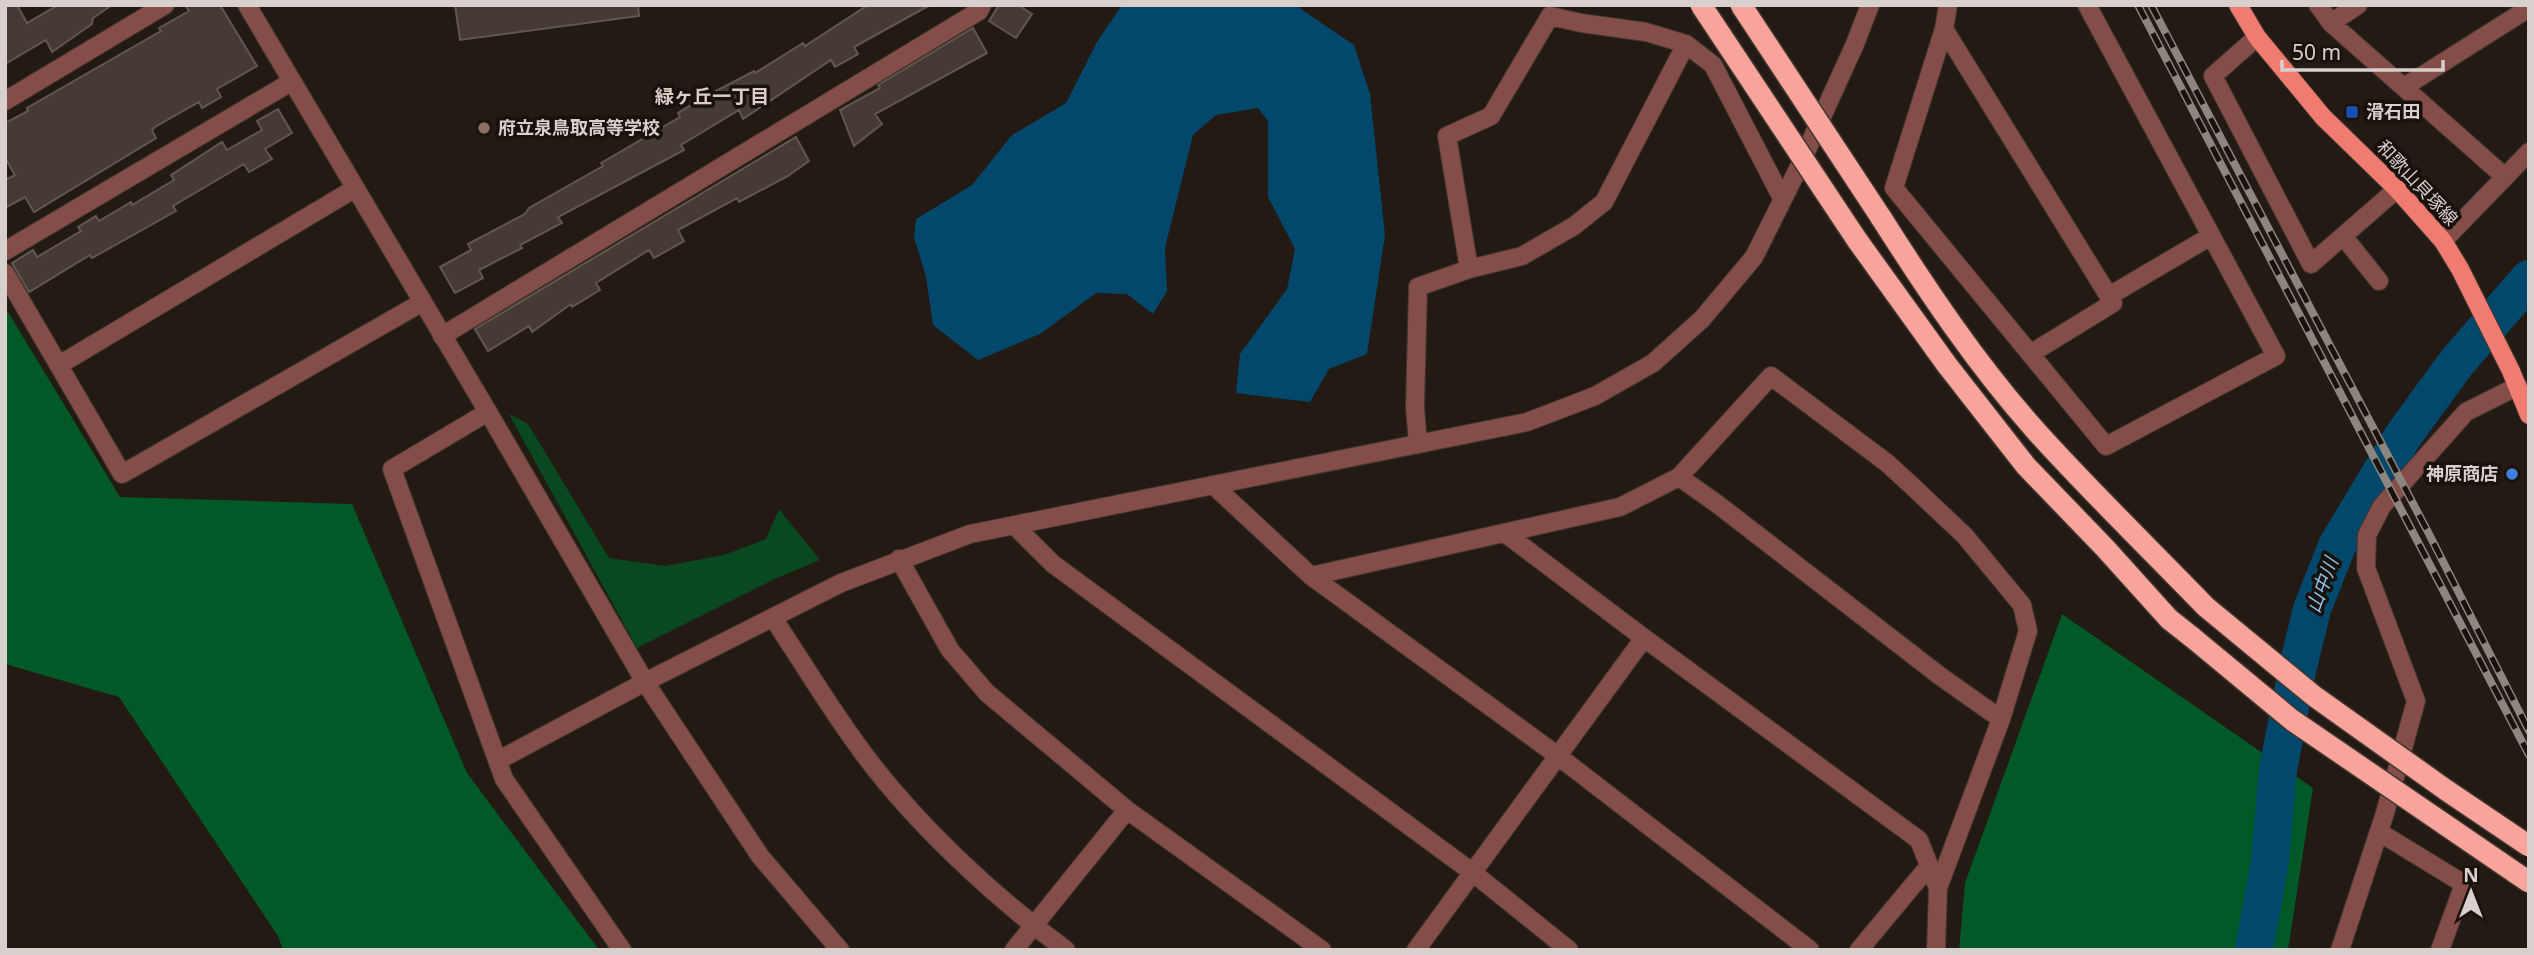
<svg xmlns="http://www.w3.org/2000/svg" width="2534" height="955" font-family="'Noto Sans','Noto Sans JP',sans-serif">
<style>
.green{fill:#084921}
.forest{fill:#015927}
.water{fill:#02476c}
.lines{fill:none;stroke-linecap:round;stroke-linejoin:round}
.river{stroke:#02476c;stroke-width:38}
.building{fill:#453a34;stroke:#625750;stroke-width:2}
.minor-casing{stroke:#403731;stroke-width:20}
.tertiary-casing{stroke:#403731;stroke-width:20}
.primary-casing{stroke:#403731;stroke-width:20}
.motorway-casing{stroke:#403731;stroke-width:24}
.minor{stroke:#854d47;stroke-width:18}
.tertiary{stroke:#854d47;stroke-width:18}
.primary{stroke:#ef7b71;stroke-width:18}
.motorway{stroke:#f8a49b;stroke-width:21}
.rail-casing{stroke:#8d8580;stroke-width:8}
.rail{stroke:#19110b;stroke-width:5;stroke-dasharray:16;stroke-linecap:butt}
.motorway-bridge-casing{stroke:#403731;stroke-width:24;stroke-linecap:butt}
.motorway-bridge{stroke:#f8a49b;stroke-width:21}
.transit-dot{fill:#1a4fb4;stroke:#19110b;stroke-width:2.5}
.education-dot{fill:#8d6e63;stroke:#19110b;stroke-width:2.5}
.shop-dot{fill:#3f7fe0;stroke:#19110b;stroke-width:2.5}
.labels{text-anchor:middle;stroke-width:7;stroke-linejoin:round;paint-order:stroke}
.poi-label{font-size:18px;font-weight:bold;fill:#d7d0cc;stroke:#19110b;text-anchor:start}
.street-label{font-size:18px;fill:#d7d0cc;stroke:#19110b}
.neighbourhood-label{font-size:19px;font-weight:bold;fill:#dbcdc5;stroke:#19110b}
.water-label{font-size:19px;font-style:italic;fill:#8fc7f2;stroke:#19110b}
</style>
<rect width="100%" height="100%" fill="#231a14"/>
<path class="green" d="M 509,414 L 528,424 L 609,558 L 665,566 L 724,555 L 766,539 L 779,509 L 820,560 L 779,577 L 637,648 Z"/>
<path class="forest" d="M 5,307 L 120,497 L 352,504 L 467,773 L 599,950 L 283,950 L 278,936 L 119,697 L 5,664 Z
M 2062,614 L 2313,788 L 2288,950 L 1959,950 L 1965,883 Z"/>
<path class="water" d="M 1122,5 L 1295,5 L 1354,45 L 1370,94 L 1385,235 L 1367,354 L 1329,369 L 1310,402 L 1236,393 L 1240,354 L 1287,289 L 1295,249 L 1268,197 L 1268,121 L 1258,108 L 1216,115 L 1193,135 L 1165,248 L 1167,291 L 1153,314 L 1127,294 L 1096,293 L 1040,334 L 978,360 L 933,325 L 926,277 L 914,237 L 916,219 L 972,185 L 1012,135 L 1066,103 L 1097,42 Z"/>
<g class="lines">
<path class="river" d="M 2254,950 L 2270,861 L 2278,770 L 2297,671 L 2312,609 L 2337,546 L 2403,436 L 2457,362 L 2529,279"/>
</g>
<path class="building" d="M 5,5 L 17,5 L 27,23 L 58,5 L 112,5 L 93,18 L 92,24 L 52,52 L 46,40 L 5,64 Z
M 185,5 L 220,5 L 257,66 L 217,89 L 221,97 L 202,108 L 199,102 L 155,127 L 152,130 L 156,138 L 34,212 L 25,197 L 5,208 L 5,180 L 15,175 L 5,158 L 5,123 L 28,111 L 27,108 L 161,31 L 159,28 L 189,11 Z
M 455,5 L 638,5 L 639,16 L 460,40 Z
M 868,5 L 930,5 L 854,47 L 858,54 L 835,67 L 831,60 L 743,119 L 739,110 L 681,145 L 684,150 L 558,217 L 562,223 L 520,245 L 522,248 L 479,270 L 483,278 L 455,293 L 440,267 L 471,250 L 468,244 L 525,214 L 529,208 L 603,166 L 601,163 L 680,117 L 678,113 L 706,96 L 754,71 L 755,73 L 803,43 L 805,46 Z
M 999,5 L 1018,5 L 1032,14 L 1016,38 L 989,21 Z
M 973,28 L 987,53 L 875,114 L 882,124 L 854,146 L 840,110 L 880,88 L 878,85 Z
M 278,109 L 292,133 L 265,149 L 272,159 L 249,172 L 244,164 L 173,206 L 176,211 L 92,258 L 90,255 L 29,292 L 12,263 L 33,250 L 37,257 L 81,231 L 78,227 L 96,216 L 99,221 L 131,202 L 132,205 L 174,180 L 171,175 L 222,142 L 227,150 L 262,130 L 257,121 Z
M 796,137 L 809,161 L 788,176 L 739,202 L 737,198 L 678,230 L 684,241 L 654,258 L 649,250 L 596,283 L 600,290 L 572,307 L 571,304 L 532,332 L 529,326 L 488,351 L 475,329 Z"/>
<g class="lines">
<defs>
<path id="minor" d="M 1948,5 L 1944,29 L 1894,188 L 2106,446 L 2276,356 L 2087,5
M 2318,5 L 2331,23 L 2505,177 L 2529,152
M 2331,23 L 2358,5
M 1944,29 L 2113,303 L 2030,354
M 2257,37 L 2213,76 L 2311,264 L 2397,189
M 2404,87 L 2529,8
M 5,101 L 165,5
M 2343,236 L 2379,281
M 2443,241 L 2505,177
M 5,251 L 291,82
M 1469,269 L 1447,136 L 1491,116 L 1550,16 L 1581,23 L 1646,32 L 1686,44 L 1713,65 L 1782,198
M 5,273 L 122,474 L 421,303
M 2109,296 L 2211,236
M 442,336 L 979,11 L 982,5
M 59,365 L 354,189
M 488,412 L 392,469 L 504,779 L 622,950
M 1418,444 L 1415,407 L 1418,287 L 1469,269 L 1522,256 L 1574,226 L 1604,202 L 1686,44
M 1679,477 L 1716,503 L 1940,676 L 2001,719
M 1213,485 L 1311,576 L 1558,756 L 1810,950
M 1014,525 L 1053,564 L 1472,872 L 1569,950
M 1506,534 L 1644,638 L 1919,840 L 1938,888
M 899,559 L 950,650 L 987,693 L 1127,810 L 1322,950
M 1311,576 L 1620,507 L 1679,477 L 1771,376 L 1887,463 L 1911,485 L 1965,536 L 2022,605 L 2028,631 L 2001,719 L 1938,888 L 1936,950
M 773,618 C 801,660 828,705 858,746 C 911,820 994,897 1066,950
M 645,682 L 760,856 L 840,950
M 2379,832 L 2464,884 L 2440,950
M 1014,950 L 1127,810
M 1416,950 L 1644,638
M 1859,950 L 1929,866
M 2340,950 L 2385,813 L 2416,701 L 2366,568 L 2367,535 L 2382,506 L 2466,412 L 2518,386"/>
<path id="tertiary" d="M 247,5 L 488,412 L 645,682
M 499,760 L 645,682 L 841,583 L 970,534 L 1527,422 L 1595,396 L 1653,363 L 1702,319 L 1754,257 L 1800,165 L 1855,44 L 1870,5"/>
<path id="primary" d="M 2238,5 L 2257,37 L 2323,117 L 2397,189 L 2443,241 L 2460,269 L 2511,371 L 2529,415"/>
<path id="motorway" d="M 1880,216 C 1927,290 1977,365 2036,431 C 2090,491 2150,549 2206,607
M 1857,240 L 1947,365 L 2026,466 L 2105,548 L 2169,619 L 2193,638"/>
</defs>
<use href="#minor" class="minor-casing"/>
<use href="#tertiary" class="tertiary-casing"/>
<use href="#primary" class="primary-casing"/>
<use href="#motorway" class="motorway-casing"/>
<use href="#minor" class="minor"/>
<use href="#tertiary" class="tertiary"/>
<use href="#primary" class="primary"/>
<use href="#motorway" class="motorway"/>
<defs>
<path id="rail" d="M 2138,5 L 2529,755
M 2151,5 L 2428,532 L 2529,731"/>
</defs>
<use href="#rail" class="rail-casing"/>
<use href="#rail" class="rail"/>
<defs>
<path id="motorway-bridge" d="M 1701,5 L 1857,240
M 1741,5 L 1880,216
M 2206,607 L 2314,696 L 2446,790 L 2529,846
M 2193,638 L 2292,720 L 2529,882"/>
</defs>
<use href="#motorway-bridge" class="motorway-bridge-casing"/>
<use href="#motorway-bridge" class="motorway-bridge"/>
</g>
<rect class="transit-dot" x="2345" y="105" width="14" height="14" rx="3.5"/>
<circle class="education-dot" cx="484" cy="128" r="7"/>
<circle class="shop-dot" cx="2512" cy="474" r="7"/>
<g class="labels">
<g class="poi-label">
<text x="2366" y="118">滑石田</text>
<text x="498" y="134">府立泉鳥取高等学校</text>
<text x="2498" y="480" text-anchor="end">神原商店</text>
</g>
<g class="street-label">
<text transform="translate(2417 183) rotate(47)" y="6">和歌山貝塚線</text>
</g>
<g class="neighbourhood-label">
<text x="712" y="103">緑ヶ丘一丁目</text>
</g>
<g class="water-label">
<text transform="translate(2322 585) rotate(-70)" y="7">山中川</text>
</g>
</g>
<rect width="2534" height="955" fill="none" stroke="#d7d0cc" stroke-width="14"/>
<g transform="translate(2471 892)" stroke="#19110b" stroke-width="5" paint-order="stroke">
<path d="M0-5L12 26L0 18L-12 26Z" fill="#d7d0cc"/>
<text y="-10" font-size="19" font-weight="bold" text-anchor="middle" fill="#d7d0cc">N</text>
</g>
<path d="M2282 60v10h161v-10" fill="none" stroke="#d7d0cc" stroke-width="3.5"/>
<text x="2292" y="60" font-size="21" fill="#d7d0cc" stroke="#19110b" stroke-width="5" paint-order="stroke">50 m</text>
</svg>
